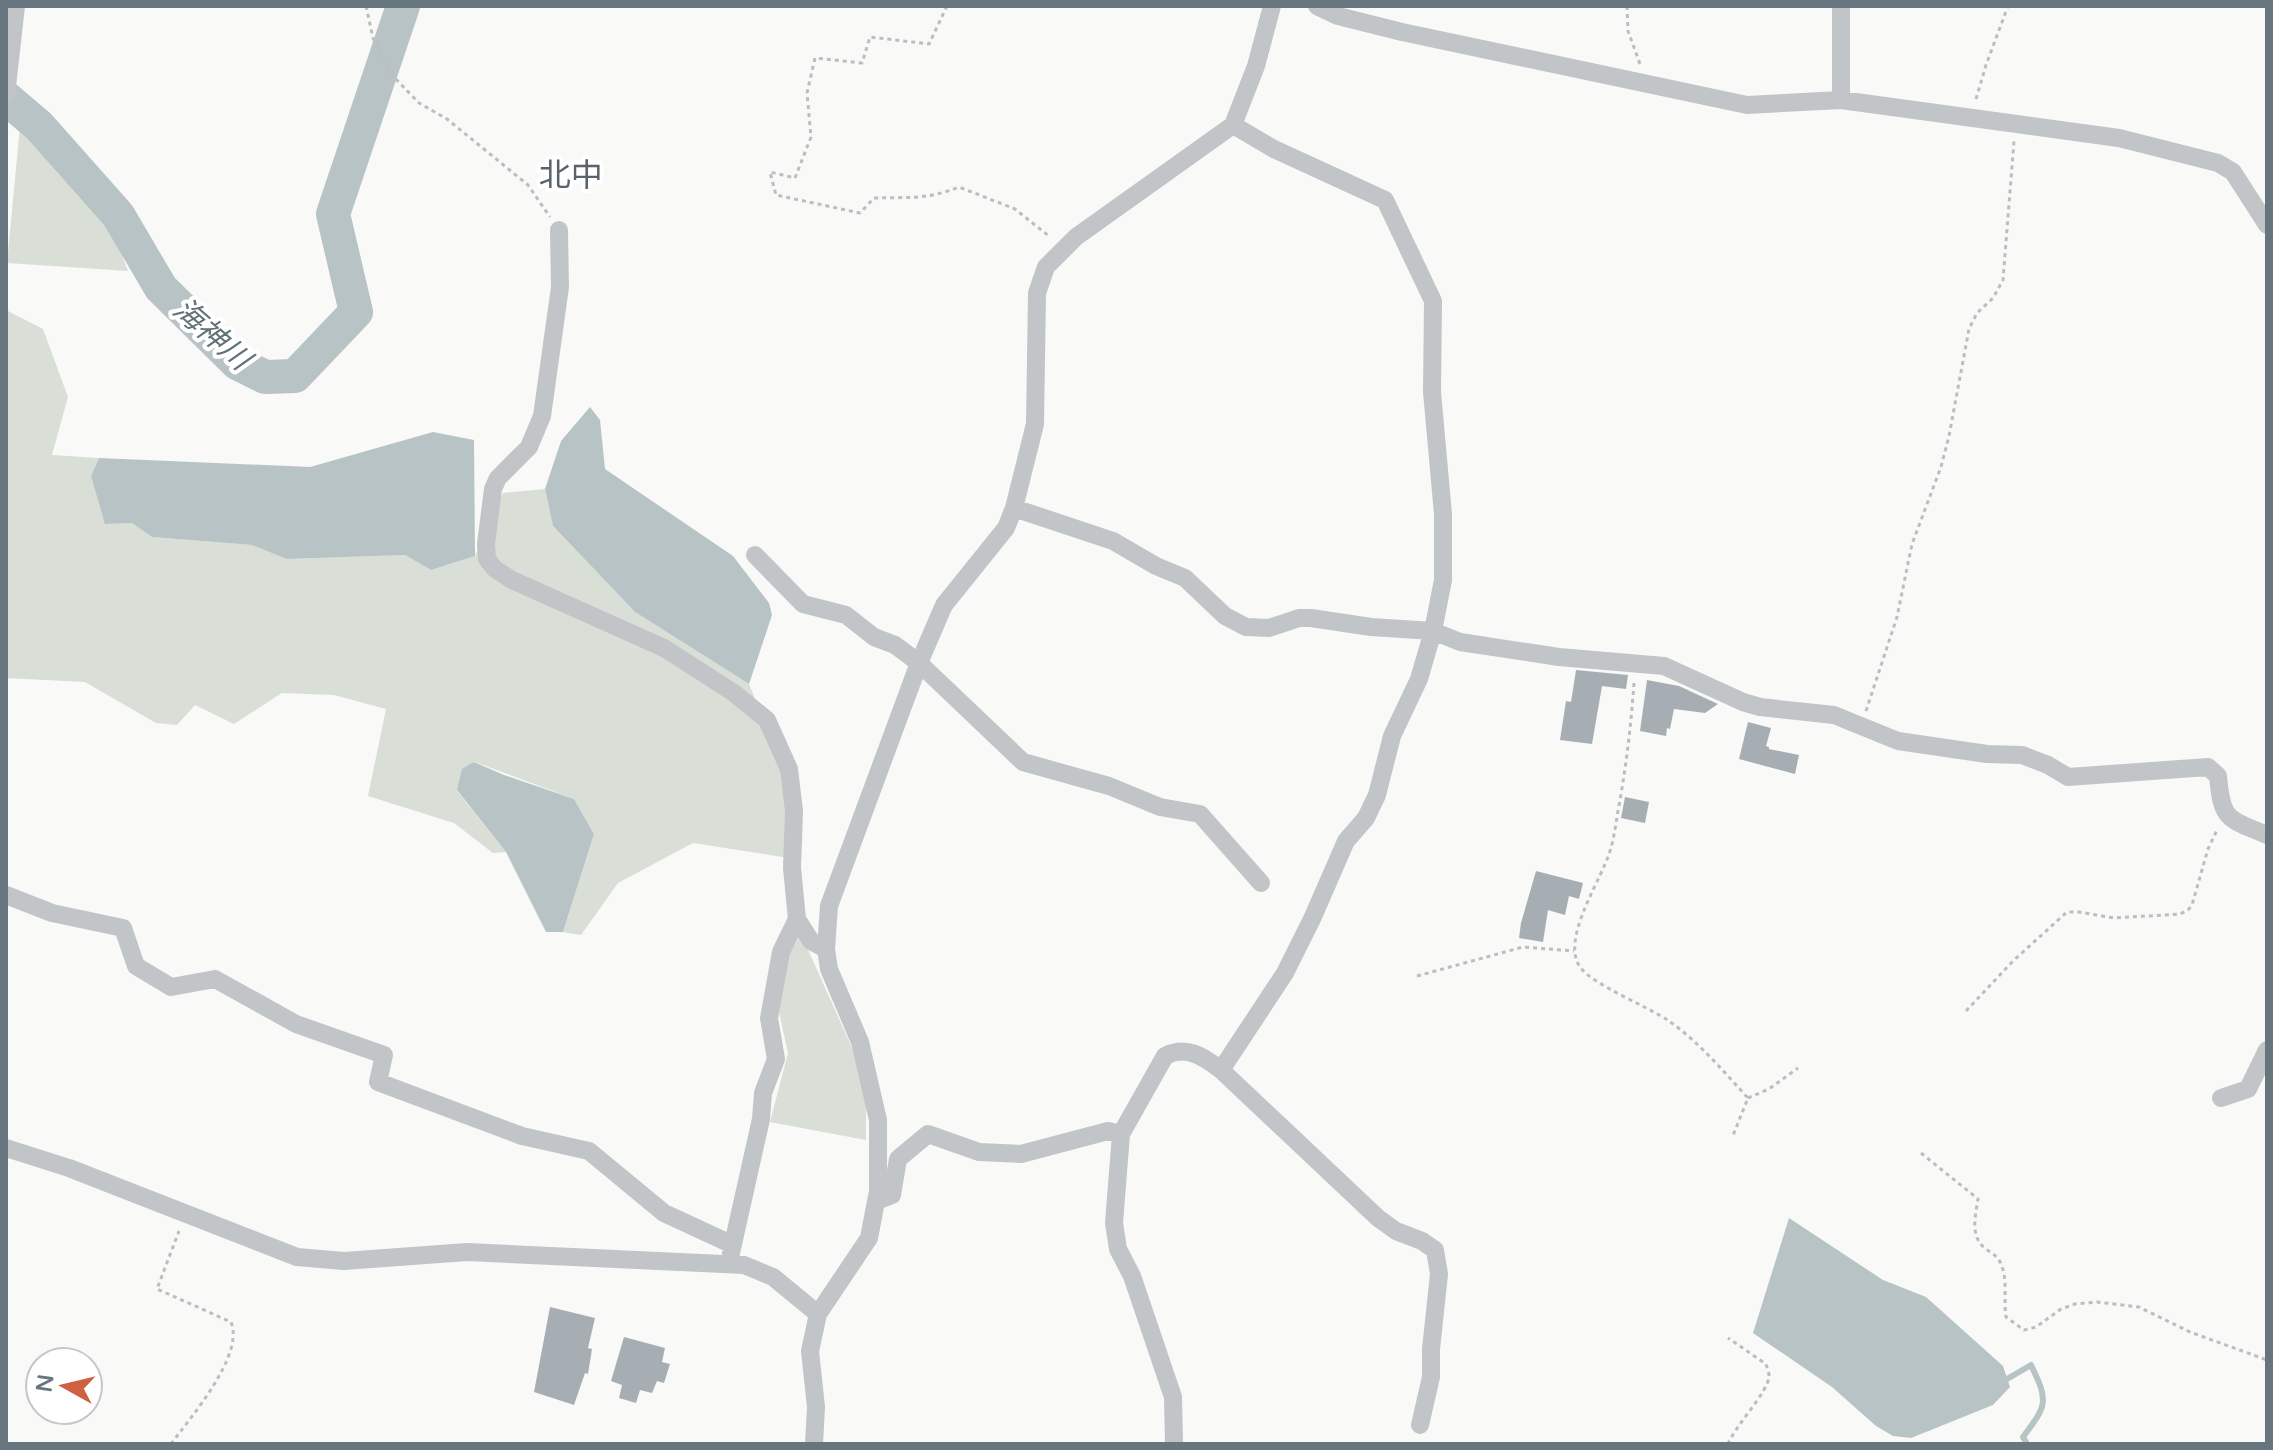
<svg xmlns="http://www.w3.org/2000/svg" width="2273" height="1450" font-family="'Varela Round','Noto Sans JP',sans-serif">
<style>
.green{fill:#d9ded7}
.water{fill:#b8c3c6}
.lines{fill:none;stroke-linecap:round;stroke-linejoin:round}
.stream{stroke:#b8c3c6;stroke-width:6}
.river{stroke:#b8c3c6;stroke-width:34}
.building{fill:#a7aeb3}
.path{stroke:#bbbec0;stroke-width:3;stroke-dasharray:4 4;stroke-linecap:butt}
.minor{stroke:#c1c5c8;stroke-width:18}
.labels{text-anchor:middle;stroke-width:8;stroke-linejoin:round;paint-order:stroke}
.water-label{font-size:30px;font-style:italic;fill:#627378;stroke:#fff}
.quarter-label{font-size:32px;fill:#59636b;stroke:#fff}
</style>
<rect width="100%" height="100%" fill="#f9f9f7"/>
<path class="green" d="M 20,127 L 77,180 L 109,221 L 128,271 L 7,263 Z
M 6,310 L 43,329 L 68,397 L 52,455 L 99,458 L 91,476 L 106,524 L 132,523 L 152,537 L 253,545 L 288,559 L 405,555 L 431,570 L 475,556 L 503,493 L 545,489 L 553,526 L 635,612 L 749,684 L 792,791 L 789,858 L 693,843 L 618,883 L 581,935 L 563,932 L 594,834 L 574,799 L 475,762 L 463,769 L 457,791 L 506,852 L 493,853 L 454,823 L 368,796 L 386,709 L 334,695 L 282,693 L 234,724 L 195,705 L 177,725 L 156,723 L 85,682 L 6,678 Z
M 801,934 L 853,1050 L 866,1102 L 866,1140 L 770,1122 L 788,1053 L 779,1012 L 789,953 Z"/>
<path class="water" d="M 590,407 L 600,420 L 605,469 L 733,556 L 769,603 L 772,615 L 749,684 L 635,612 L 553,526 L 545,489 L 561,441 Z
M 433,432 L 474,440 L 475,556 L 431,570 L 405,555 L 287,559 L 252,545 L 152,537 L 132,523 L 105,524 L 91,476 L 99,458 L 310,467 Z
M 474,762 L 504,775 L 574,799 L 594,834 L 563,932 L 546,932 L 506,852 L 457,790 L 462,769 Z
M 1789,1218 L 1883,1280 L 1926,1297 L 2003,1366 L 2010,1387 L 1993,1405 L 1911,1438 L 1893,1436 L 1876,1426 L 1832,1387 L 1753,1333 Z"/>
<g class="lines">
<path class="stream" d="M 2007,1379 L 2031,1365 C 2049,1402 2047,1405 2023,1437 L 2027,1444"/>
<path class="river" d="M 6,98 L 39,126 L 118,215 L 161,288 L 237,363 L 265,377 L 295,376 L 356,312 L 333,214 L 403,6"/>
</g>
<path class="building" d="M 1576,670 L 1628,675 L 1626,689 L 1602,686 L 1592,744 L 1560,740 L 1566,701 L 1571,702 Z
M 1647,680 L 1679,686 L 1718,704 L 1705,713 L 1674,709 L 1670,729 L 1667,728 L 1666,736 L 1640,731 Z
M 1748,722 L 1771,728 L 1766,746 L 1769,747 L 1769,749 L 1799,755 L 1795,774 L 1739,759 Z
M 1625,797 L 1649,802 L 1645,823 L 1621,818 Z
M 1536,871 L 1583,883 L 1579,899 L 1569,896 L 1565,915 L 1548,910 L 1543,942 L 1519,938 L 1521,923 Z
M 550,1307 L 595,1318 L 588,1348 L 592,1349 L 588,1374 L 585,1373 L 574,1405 L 534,1392 Z
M 624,1337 L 665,1348 L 662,1362 L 670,1364 L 664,1383 L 657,1381 L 652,1393 L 640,1390 L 636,1403 L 619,1398 L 622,1385 L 611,1381 Z"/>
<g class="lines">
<path class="path" d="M 366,6 L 373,38 L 390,73 L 419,103 L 447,119 L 528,185 L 550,217
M 947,6 L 929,44 L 870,37 L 862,63 L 815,58 L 807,93 L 811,137 L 795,178 L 770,172 L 776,195 L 860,213 L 874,198 C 907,197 927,200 959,187 L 1015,209 L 1050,237
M 1627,6 L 1628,31 L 1640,64
M 1976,99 L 1986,65 L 2008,6
M 1634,683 C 1631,726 1626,768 1618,811 C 1615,829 1613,847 1605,864 C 1595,889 1562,942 1580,967 C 1593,985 1647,1006 1669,1021 C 1699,1042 1723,1071 1748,1098 L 1732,1138
M 1866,711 L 1897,617 L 1912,544 L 1941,467 L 1949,436 L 1969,329 L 1977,313 L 1993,298 L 2003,280 L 2014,141
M 1417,976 L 1523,947 L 1574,951
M 1966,1011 L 2013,961 L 2067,912 L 2079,912 L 2114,918 L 2180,914 L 2188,910 L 2192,905 L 2208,849 L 2218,828
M 1748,1098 L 1769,1089 L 1798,1068
M 1921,1153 L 1978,1199 C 1976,1212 1971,1231 1980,1243 C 1984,1250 1995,1253 1999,1260 C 2009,1277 2003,1299 2006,1317 L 2024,1330 L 2036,1327 L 2061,1309 L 2075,1304 L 2097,1302 L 2139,1307 L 2190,1332 L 2267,1360
M 171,1444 C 190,1418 245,1355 231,1322 L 157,1289 L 179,1231
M 1728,1444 C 1735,1426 1769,1391 1769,1376 C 1769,1372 1767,1368 1766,1364 L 1728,1338"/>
<path class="minor" d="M 1317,6 L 1338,16 L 1402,32 L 1747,105 L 1841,100 L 2119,138 L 2218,163 L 2233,172 L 2267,225
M 1841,6 L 1841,100
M 6,95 L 16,6
M 559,230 L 560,287 L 542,416 L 529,447 L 498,478 L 493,489 L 486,544 L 487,559 L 495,569 L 512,580 L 664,648 L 734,693 L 767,720 L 789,769 L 794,811 L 792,868 L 797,919 L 811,941 L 826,949
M 1014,508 L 1113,541 L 1156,566 L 1185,578 L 1225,616 L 1246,627 L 1269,628 L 1299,618 L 1311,618 L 1371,627 L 1433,631 L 1460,642 L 1559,657 L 1664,666 L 1743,702 L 1760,707 L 1834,715 L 1898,741 L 1987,754 L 2022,755 L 2048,765 L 2068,777 L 2208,767 L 2218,776 C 2222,821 2227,818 2267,835
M 755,555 L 803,604 L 846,615 L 874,637 L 895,645 L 919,663 L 1023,762 L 1109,786 L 1160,807 L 1200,814 L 1261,883
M 6,895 L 52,913 L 123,928 L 136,966 L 171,987 L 215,979 L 296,1024 L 384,1055 L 378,1082 L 522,1136 L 589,1151 L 664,1213 L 731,1244
M 1221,1070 L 1285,973 L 1312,919 L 1346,841 L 1366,818 L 1377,795 L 1392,736 L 1419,679 L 1433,631 L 1443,580 L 1443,514 L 1432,392 L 1433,301 L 1385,200 L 1274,149 L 1233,125
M 2221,1098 L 2248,1089 L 2267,1050
M 6,1148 L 69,1168 L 297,1257 L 344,1261 L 467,1252 L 744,1265 L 773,1277 L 818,1314
M 877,1201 L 892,1195 L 898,1159 L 928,1134 L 979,1152 L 1021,1154 L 1108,1131 L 1121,1134
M 731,1253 L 761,1119 L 763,1093 L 776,1059 L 769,1018 L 781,952 L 797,919
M 814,1444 L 816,1407 L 810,1351 L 818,1314 L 869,1238 L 878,1191 L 878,1120 L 860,1042 L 829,969 L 826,949 L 829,906 L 919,663 L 944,605 L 1006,528 L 1014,508 L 1035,424 L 1037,293 L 1046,267 L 1076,237 L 1233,125 L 1256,66 L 1272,6
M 1174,1444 L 1173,1397 L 1132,1276 L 1118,1249 L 1114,1223 L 1121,1134 L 1165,1056 C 1186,1045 1203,1056 1221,1070 L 1378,1218 L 1396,1231 L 1422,1241 L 1435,1250 L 1439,1274 L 1431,1349 L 1431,1377 L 1420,1425"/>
</g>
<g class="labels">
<g class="water-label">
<text transform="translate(212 334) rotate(41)" y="10">海神川</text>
</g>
<g class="quarter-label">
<text x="571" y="186">北中</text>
</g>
</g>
<rect width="2273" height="1450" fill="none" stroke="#67757f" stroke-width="16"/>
<g transform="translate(64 1386) rotate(278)"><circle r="38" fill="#ffffff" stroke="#c2c8cc" stroke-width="2"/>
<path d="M0-6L14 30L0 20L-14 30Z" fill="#cf6041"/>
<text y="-12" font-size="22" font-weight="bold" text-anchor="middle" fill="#67757f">N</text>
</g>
</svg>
